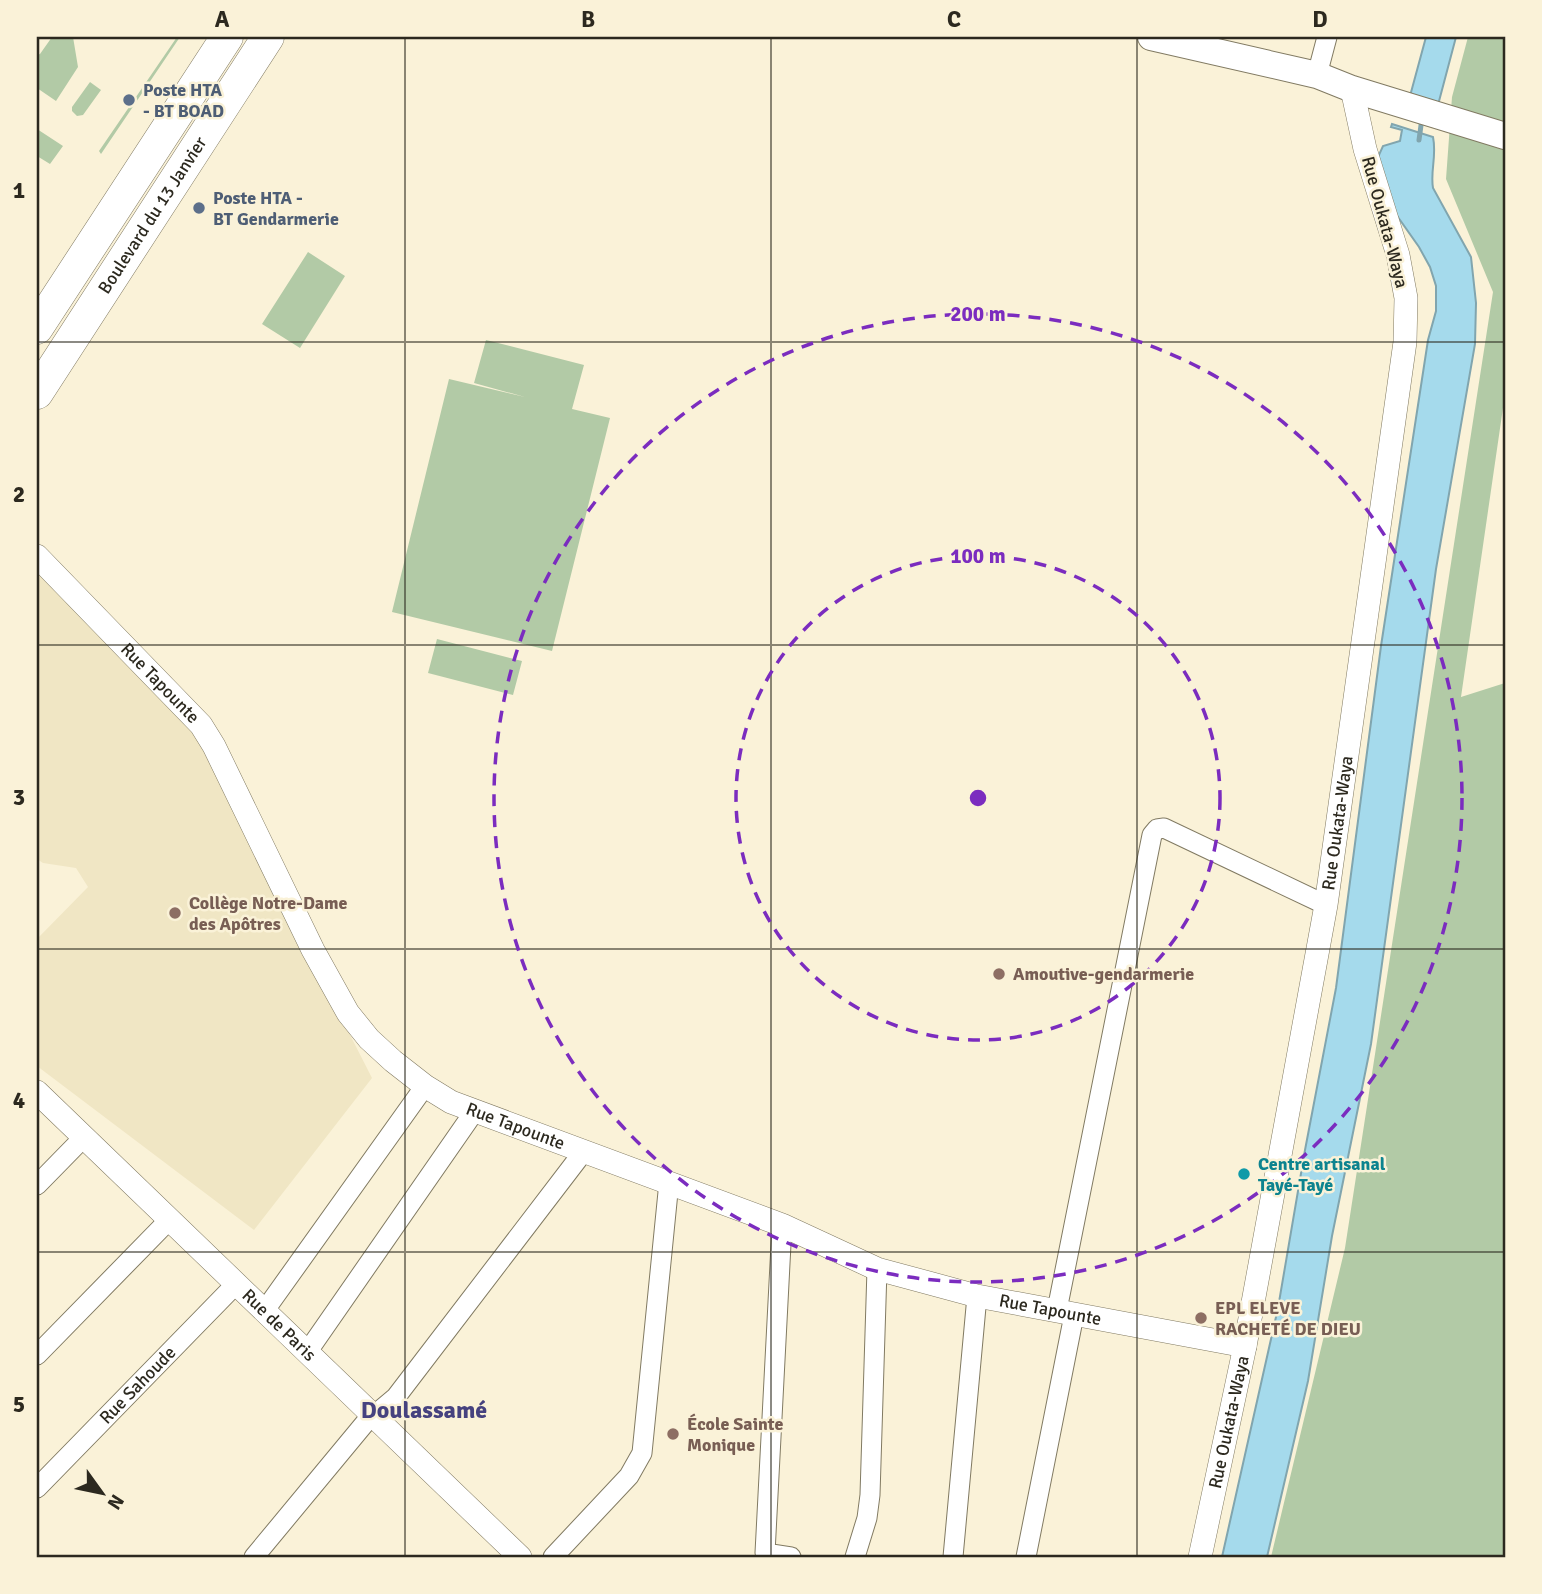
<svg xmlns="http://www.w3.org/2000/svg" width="1542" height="1594" font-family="Signika,sans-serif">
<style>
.built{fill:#f0e6c4}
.green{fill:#b2caa6}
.water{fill:#a5daec;stroke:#81a5ae;stroke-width:2}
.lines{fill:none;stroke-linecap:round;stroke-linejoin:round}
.stream{stroke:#81a5ae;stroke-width:5}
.minor-casing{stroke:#817a62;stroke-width:21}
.tertiary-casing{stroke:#817a62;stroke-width:24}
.secondary-casing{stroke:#817a62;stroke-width:28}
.trunk-casing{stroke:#817a62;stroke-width:33}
.minor{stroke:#fff;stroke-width:19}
.tertiary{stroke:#fff;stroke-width:23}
.secondary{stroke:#fff;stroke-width:26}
.trunk{stroke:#fff;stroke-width:32}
.grid{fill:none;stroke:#2c291f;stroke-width:2;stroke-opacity:0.55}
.ring{fill:none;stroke:#7b2cbf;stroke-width:3.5;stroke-dasharray:12 9}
.service-dot{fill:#5c6f8a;stroke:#faf2d8;stroke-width:2.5}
.education-dot{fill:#8d6e63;stroke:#faf2d8;stroke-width:2.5}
.culture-dot{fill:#0f9aa8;stroke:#faf2d8;stroke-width:2.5}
.labels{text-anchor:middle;stroke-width:5;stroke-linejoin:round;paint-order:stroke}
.service-label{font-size:18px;font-weight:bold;fill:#4e5e75;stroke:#faf2d8;text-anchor:start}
.street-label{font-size:18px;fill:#2c291f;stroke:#faf2d8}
.education-label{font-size:18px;font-weight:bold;fill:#785e54;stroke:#faf2d8;text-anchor:start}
.culture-label{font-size:18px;font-weight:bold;fill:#0d838f;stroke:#faf2d8;text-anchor:start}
.district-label{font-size:24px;font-weight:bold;fill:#46427f;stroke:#faf2d8}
.centre{fill:#7b2cbf;stroke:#faf2d8;stroke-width:3.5}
.ring-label{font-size:21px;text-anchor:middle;font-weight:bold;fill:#7b2cbf;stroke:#faf2d8;stroke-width:5;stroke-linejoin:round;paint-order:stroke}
.neatline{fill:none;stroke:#2c291f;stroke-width:2.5}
.grid-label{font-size:23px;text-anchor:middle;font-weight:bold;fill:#2c291f}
</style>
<rect width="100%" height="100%" fill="#faf2d8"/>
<path class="built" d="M 37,571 L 195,731 L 372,1078 L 254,1230 L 37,1066 L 37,939 L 88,887 L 76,868 L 43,863 L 37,859 Z"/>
<path class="green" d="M 52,37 L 73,37 L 78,67 L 56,101 L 37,88 L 37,55 L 40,54 Z
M 177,37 L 180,37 L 101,154 L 99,151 Z
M 1468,37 L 1505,37 L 1505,394 L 1461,697 L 1505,683 L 1505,1557 L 1271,1557 L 1345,1248 L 1493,292 L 1446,179 L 1452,97 Z
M 90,82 L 101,90 L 83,115 L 77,116 L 72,111 L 72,107 Z
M 37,129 L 63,146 L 50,164 L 37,156 Z
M 308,252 L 345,276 L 300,348 L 262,324 Z
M 486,340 L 584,365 L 572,409 L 610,418 L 552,651 L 392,612 L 449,379 L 525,397 L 474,383 Z
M 437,639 L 522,661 L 513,695 L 428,673 Z"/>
<path class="water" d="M 1426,37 L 1456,37 L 1438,105 L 1410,96 Z
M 1392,124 L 1433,137 C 1437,156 1430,171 1433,188 L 1471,257 L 1476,303 L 1475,344 L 1436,569 L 1371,1044 L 1332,1236 L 1308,1381 L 1267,1557 L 1222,1557 L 1278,1308 L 1305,1150 L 1336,988 L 1381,646 L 1428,340 L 1436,311 L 1436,286 L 1430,267 L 1419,247 L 1393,210 L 1378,157 L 1383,146 L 1400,141 L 1402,130 L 1391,127 Z"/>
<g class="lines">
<path class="stream" d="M 1419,140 L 1422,118"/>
<defs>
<g id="minor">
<path d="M 1317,75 L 1327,37"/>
<path d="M 37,1185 L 84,1137"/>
<path d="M 782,1225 L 765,1553 L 791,1557"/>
<path d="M 265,1310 L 425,1086"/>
<path d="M 1057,1310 L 1152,835 L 1157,829 L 1164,828 L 1326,905"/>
<path d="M 308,1351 L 474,1112"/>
<path d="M 37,1355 L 169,1220"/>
<path id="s1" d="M 37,1488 L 237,1283"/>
<path d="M 254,1557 L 365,1423 L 396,1397 L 584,1151"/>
<path d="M 553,1557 L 629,1476 L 642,1453 L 669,1182"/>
<path d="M 855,1557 L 867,1518 L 870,1495 L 877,1269"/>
<path d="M 953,1557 L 977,1296"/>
<path d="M 1026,1557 L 1074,1315"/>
</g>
<g id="tertiary">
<path id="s2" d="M 37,556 L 201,725 L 214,746 L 313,950 L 348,1013 L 369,1039 L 393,1061 L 425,1086 L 451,1102 L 782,1225 L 877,1269 L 977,1296 L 1245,1346"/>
<path id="s3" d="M 37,1092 L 520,1557"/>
<path id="s4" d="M 1200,1557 L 1245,1346 L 1326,905 L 1405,342 L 1406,298 L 1398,255 L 1365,149 L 1352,89"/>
</g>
<path id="secondary" d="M 1151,37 L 1317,75 L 1352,89 L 1505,136"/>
<g id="trunk">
<path d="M 37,328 L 227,37"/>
<path id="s5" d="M 37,393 L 268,37"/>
</g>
</defs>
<use href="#minor" class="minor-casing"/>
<use href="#tertiary" class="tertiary-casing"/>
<use href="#secondary" class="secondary-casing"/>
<use href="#trunk" class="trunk-casing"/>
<use href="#minor" class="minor"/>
<use href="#tertiary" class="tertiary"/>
<use href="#secondary" class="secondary"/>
<use href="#trunk" class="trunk"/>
</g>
<path class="grid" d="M 405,37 L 405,1557M 771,37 L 771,1557M 1137,37 L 1137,1557M 37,342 L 1505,342M 37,645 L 1505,645M 37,949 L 1505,949M 37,1252 L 1505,1252"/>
<g class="ring">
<circle cx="978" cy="798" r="242"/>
<circle cx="978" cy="798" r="484"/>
</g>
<g class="service-dot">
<circle cx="129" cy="100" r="7"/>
<circle cx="199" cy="208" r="7"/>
</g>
<g class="education-dot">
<circle cx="175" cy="913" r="7"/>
<circle cx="999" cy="974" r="7"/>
<circle cx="1201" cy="1318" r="7"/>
<circle cx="673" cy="1434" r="7"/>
</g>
<circle class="culture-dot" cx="1244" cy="1174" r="7"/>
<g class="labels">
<g class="service-label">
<text x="143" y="96">Poste HTA<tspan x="143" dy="21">- BT BOAD</tspan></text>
<text x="213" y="204">Poste HTA -<tspan x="213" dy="21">BT Gendarmerie</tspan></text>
</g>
<g class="street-label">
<text dy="6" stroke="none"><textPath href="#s5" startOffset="212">Boulevard du 13 Janvier</textPath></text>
<text transform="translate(1385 222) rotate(75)" y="6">Rue Oukata-Waya</text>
<text dy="6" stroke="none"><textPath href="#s2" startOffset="177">Rue Tapounte</textPath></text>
<text dy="6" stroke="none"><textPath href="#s4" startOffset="747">Rue Oukata-Waya</textPath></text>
<text dy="6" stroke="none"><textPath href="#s2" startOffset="765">Rue Tapounte</textPath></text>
<text dy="6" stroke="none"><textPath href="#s2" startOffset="1332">Rue Tapounte</textPath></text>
<text dy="6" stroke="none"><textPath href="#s3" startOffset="336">Rue de Paris</textPath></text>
<text dy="6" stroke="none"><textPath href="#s1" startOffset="144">Rue Sahoude</textPath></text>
<text dy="6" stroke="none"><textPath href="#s4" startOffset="138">Rue Oukata-Waya</textPath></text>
</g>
<g class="education-label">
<text x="189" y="909">Collège Notre-Dame<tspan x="189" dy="21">des Apôtres</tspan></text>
<text x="1013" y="980">Amoutive-gendarmerie</text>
<text x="1215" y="1314">EPL ELEVE<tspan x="1215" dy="21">RACHETÉ DE DIEU</tspan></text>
<text x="687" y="1430">École Sainte<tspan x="687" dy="21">Monique</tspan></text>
</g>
<g class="culture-label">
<text x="1258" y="1170">Centre artisanal<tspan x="1258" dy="21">Tayé-Tayé</tspan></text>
</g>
<g class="district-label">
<text x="424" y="1418">Doulassamé</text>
</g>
</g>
<circle cx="978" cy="798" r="10" class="centre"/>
<g class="ring-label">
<text x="978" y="321">200 m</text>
<text x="978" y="563">100 m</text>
</g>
<rect width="1542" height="1594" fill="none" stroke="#faf2d8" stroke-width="77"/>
<g transform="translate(102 1493) rotate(123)" stroke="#faf2d8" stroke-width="5" paint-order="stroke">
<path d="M0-5L12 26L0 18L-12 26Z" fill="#2c291f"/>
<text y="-10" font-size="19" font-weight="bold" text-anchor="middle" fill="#2c291f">N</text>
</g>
<rect x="38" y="38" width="1466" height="1518" class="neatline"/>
<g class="grid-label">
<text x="222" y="27">A</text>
<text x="588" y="27">B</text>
<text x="954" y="27">C</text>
<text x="1320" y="27">D</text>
<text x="19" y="198">1</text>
<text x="19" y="502">2</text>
<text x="19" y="805">3</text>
<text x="19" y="1108">4</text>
<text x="19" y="1412">5</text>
</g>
</svg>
